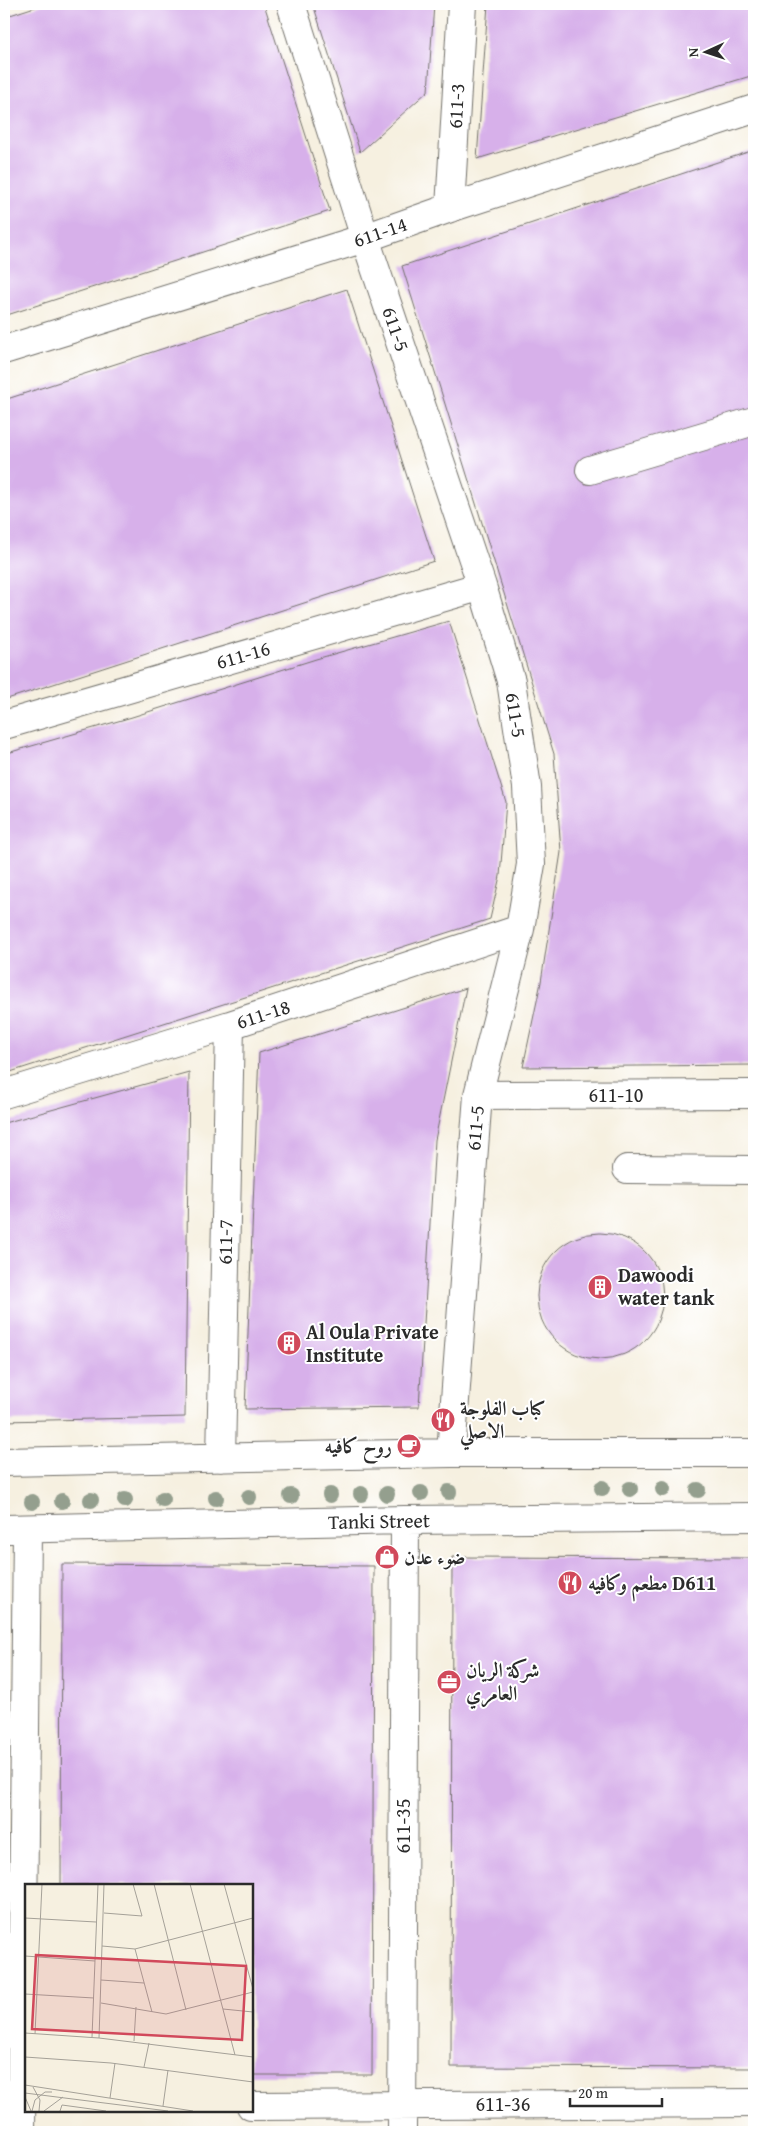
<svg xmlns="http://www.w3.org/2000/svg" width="758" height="2136" font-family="'Gentium Book Plus',Amiri,serif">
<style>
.building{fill:#d7b0ea}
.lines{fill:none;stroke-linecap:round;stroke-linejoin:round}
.minor-casing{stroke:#72706a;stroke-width:30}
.minor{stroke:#fff;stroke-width:28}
.tree{fill:#949f8e}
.labels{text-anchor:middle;stroke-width:4;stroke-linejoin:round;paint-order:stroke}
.street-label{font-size:20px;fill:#2b2b2b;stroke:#fff}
.poi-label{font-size:20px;font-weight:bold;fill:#2b2b2b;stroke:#fff;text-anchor:start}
.inset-road{fill:none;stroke:#a5a198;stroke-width:1}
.view{fill:#d1495b;fill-opacity:0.15;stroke:#d1495b;stroke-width:2.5}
.inset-edge{fill:none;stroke:#2b2b2b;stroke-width:2.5}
</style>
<rect width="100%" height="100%" fill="#fff"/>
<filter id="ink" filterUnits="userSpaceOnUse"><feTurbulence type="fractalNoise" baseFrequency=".02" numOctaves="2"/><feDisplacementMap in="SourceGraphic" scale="10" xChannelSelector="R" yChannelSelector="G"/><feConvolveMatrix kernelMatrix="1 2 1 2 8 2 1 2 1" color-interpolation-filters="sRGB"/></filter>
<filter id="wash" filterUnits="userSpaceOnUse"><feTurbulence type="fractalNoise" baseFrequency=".0096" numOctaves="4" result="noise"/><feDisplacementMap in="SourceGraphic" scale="20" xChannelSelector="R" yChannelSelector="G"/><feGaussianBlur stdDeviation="1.12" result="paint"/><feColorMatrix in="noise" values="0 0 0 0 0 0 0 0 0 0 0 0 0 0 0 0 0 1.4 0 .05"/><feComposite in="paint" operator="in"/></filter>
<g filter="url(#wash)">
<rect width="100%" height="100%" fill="#f6f0e0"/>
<g id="blocks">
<path class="building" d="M 44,4 L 264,4 L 330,211 L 4,316 L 4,17 Z
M 313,4 L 434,4 L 428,91 L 360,152 Z
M 488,4 L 754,4 L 754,75 L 477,159 Z
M 754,150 L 754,1065 L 523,1067 L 541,982 L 561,852 L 554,754 L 402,266 Z
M 347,289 L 434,561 L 4,700 L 4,400 Z
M 449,621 L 506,802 L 500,876 L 490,919 L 4,1074 L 4,754 L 132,717 L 316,659 Z
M 466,988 L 435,1140 L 419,1407 L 245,1409 L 259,1053 Z
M 189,1072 L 185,1417 L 4,1421 L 4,1123 Z
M537 1296a63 63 0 1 1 126 0a63 63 0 1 1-126 0Z
M 452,1557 L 754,1558 L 754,2068 L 451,2067 Z
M 62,1564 L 374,1566 L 372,2075 L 251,2075 L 251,1885 L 61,1885 Z"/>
</g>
</g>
<g filter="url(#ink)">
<use href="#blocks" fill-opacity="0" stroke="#72706a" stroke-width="1"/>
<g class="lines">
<defs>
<path id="minor" d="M 291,4 L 365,238 L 482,586 L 511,681 L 527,787 L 531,864 L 520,929 L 478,1095 L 451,1453
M 450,208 L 462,4
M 4,350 L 365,238 L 450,208 L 754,109
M 590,470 L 754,421
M 4,725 L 482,586
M 4,1094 L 230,1025 L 520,929
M 478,1095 L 754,1094
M 627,1169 L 754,1170
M 221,1458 L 230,1025
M 4,1462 L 451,1453 L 754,1453
M 4,1529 L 405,1520 L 754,1517
M 251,2106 L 754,2103
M 21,2132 L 27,1529
M 402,2132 L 405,1520"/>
</defs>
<use href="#minor" class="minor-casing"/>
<use href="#minor" class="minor"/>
</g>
<g class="tree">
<circle cx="602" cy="1488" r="8"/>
<circle cx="630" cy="1489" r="8"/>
<circle cx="663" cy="1489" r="8"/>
<circle cx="698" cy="1490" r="8"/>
<circle cx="449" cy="1492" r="8"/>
<circle cx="421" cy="1493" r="8"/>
<circle cx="361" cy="1494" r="8"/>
<circle cx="387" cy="1494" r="8"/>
<circle cx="330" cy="1495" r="8"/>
<circle cx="291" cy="1496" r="8"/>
<circle cx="249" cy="1497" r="8"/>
<circle cx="216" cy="1498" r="8"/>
<circle cx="163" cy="1499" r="8"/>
<circle cx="91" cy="1500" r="8"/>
<circle cx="125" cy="1500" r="8"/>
<circle cx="62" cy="1501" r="8"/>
<circle cx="32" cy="1502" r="8"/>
</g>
</g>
<defs>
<symbol id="building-disc" viewBox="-11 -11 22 22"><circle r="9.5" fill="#d1495b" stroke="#fff"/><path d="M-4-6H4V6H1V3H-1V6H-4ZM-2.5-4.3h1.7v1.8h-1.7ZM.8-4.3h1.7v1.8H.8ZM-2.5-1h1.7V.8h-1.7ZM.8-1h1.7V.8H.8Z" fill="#fff"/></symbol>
<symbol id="restaurant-disc" viewBox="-11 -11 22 22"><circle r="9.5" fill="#d1495b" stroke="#fff"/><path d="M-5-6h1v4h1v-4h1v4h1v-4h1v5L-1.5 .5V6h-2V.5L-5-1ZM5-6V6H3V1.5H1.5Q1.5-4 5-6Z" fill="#fff"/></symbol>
<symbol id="cafe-disc" viewBox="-11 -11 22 22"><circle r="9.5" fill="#d1495b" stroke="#fff"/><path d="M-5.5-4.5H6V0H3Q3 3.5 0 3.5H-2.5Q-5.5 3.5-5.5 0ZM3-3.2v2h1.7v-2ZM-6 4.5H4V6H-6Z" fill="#fff"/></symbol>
<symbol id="shop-disc" viewBox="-11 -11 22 22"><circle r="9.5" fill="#d1495b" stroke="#fff"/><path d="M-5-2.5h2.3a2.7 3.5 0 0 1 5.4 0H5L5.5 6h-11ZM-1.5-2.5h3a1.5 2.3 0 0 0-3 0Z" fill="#fff"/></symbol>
<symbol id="office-disc" viewBox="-11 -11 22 22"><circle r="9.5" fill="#d1495b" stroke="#fff"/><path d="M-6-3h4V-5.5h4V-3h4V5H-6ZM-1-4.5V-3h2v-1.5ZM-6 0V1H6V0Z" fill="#fff"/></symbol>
</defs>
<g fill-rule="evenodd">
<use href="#building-disc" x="586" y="1273" width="28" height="28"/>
<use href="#building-disc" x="275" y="1329" width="28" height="28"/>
<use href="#restaurant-disc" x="429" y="1406" width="28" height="28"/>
<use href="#cafe-disc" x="395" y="1432" width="28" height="28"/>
<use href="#shop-disc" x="373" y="1543" width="28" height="28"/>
<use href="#restaurant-disc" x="556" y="1569" width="28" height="28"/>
<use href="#office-disc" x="435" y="1668" width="28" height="28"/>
</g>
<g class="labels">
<g class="street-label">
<text transform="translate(456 106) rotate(-87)" y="7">611-3</text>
<text transform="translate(380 232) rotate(-19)" y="7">611-14</text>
<text transform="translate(396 329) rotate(71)" y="7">611-5</text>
<text transform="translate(243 655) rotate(-16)" y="7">611-16</text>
<text transform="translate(516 715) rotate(81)" y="7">611-5</text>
<text transform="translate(263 1014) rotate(-18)" y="7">611-18</text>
<text x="616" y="1102">611-10</text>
<text transform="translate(475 1128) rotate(-85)" y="7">611-5</text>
<text transform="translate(225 1242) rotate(-89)" y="7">611-7</text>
<text transform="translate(379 1521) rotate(-1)" y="7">Tanki Street</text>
<text transform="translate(403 1826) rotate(-90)" y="7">611-35</text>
<text x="503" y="2111">611-36</text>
</g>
<g class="poi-label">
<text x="618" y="1282">Dawoodi<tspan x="618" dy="23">water tank</tspan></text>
<text x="306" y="1339">Al Oula Private<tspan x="306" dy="23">Institute</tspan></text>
<text x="460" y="1415">كباب الفلوجة<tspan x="460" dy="23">الاصلي</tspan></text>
<text x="392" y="1453" text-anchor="end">روح كافيه</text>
<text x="404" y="1564">ضوء عدن</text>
<text x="588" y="1590">مطعم وكافيه D611</text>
<text x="466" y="1677">شركة الريان<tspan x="466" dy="23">العامري</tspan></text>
</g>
</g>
<g transform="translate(25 1884)">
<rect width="228" height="228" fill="#f6f0e0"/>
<path class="inset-road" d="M 129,0 L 161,126M 165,0 L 210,171M 199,0 L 228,105M 79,29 L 117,32 L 108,0M 0,34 L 71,38M 77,62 L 110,65 L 228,34M 110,65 L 127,128M 0,72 L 70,77M 76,96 L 119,99M 0,110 L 69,114M 76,119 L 141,130 L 228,108M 198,125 L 228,128M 0,149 L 74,154 L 228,173M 10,150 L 17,0M 67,153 L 73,0M 74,154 L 79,0M 109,157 L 111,123M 0,173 L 86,179 L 228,198M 119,183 L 124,159M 0,201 L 168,227M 8,203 L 15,216 L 14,227M 0,209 L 143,227M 0,213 L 6,227M 85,214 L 90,179M 138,222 L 143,186M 7,227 L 10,216 L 20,208 L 27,208M 19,227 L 38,213M 35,227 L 37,221 L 81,227"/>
<path class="view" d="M 11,71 L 221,82 L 217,156 L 7,145 Z"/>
<rect width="228" height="228" class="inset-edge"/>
</g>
<rect width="758" height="2136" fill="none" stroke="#fff" stroke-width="20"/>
<g transform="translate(706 52) rotate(267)" stroke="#ffffff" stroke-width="4" paint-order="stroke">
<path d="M0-4L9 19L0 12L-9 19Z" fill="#2b2b2b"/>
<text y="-8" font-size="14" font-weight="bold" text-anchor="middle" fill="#2b2b2b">N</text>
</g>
<path d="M570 2098v8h92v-8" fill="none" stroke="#2b2b2b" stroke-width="2.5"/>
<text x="578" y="2098" font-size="15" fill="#2b2b2b" stroke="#ffffff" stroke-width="4" paint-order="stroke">20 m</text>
</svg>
